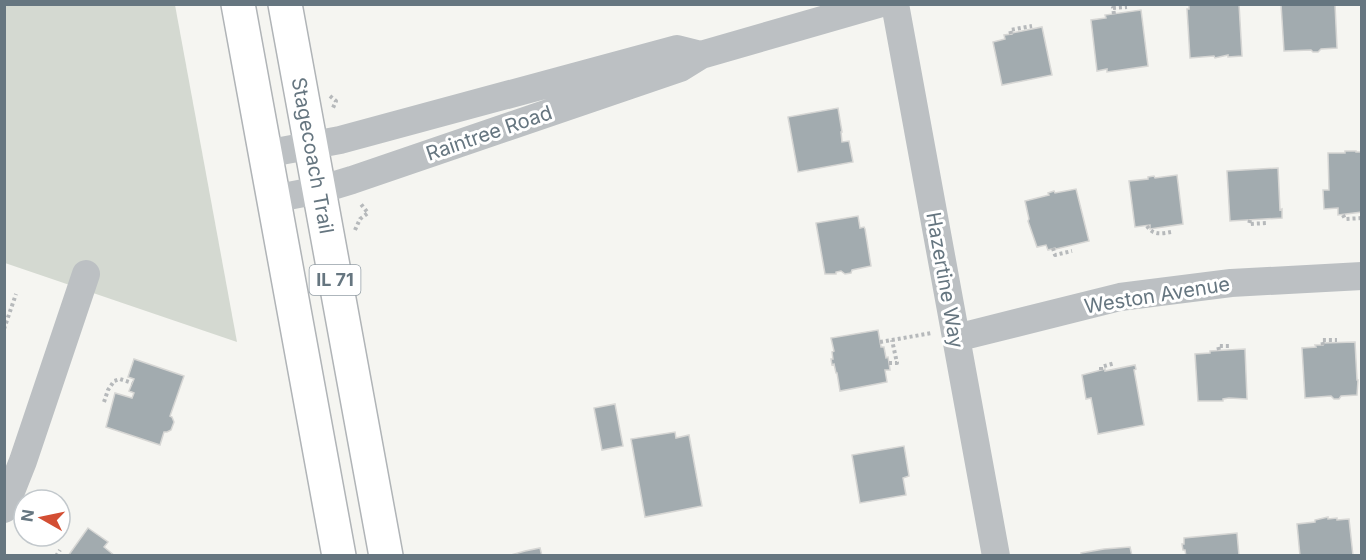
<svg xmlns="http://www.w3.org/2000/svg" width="1366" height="560" font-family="Inter,sans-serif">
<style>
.green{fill:#d4d9d1}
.building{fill:#a2abaf;stroke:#d6d6d4;stroke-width:1.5}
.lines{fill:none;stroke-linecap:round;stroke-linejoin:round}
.major-casing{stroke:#b0b4b7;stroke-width:36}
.path{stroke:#b6b9bb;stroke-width:4;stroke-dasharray:3 3;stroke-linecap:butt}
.minor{stroke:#bcc0c3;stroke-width:28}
.major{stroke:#fff;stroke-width:33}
.labels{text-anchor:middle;stroke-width:6;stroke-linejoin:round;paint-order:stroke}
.shield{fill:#fff;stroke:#949fa6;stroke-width:1.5}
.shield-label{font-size:18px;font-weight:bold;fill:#667680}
.street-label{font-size:20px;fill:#667680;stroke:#fff}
</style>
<rect width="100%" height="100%" fill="#f5f5f1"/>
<path class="green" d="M 5,5 L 175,5 L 237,342 L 5,263 Z"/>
<path class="building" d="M 1202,4 L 1239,4 L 1242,56 L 1228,57 L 1228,55 L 1215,58 L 1214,56 L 1190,58 L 1187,9 L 1189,9 L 1189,5 Z
M 1281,4 L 1335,4 L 1337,48 L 1321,49 L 1318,52 L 1313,52 L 1311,50 L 1284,51 Z
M 1141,10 L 1148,66 L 1107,72 L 1107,69 L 1097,71 L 1091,20 L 1106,18 L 1105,15 Z
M 1042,27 L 1052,75 L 1002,85 L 993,42 L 1005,39 L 1004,35 L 1012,34 L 1012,33 Z
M 838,108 L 842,132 L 841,132 L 842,142 L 849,141 L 853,162 L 798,172 L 788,117 Z
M 1345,151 L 1356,151 L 1356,152 L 1362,152 L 1362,212 L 1338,215 L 1338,208 L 1324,209 L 1323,190 L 1329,190 L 1328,153 L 1345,153 Z
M 1278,168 L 1280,210 L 1282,209 L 1282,218 L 1230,221 L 1227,171 Z
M 1177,175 L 1183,224 L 1150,229 L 1150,225 L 1135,227 L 1129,181 L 1148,179 L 1148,177 L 1154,176 L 1155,178 Z
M 1076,189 L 1089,241 L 1056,249 L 1055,248 L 1048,250 L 1046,245 L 1037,247 L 1028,221 L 1029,219 L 1025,201 L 1049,195 L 1048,193 L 1054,191 L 1055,193 Z
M 858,216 L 860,228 L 864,227 L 865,229 L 871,266 L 852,270 L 851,273 L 845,274 L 841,271 L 836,272 L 836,274 L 825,274 L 816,223 Z
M 878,330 L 881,347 L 884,347 L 886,358 L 888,357 L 889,363 L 890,370 L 885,370 L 887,382 L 840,391 L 837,373 L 836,373 L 834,364 L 832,365 L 831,359 L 833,359 L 832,352 L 834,351 L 831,338 Z
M 1355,342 L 1357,380 L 1358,380 L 1357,395 L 1341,396 L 1339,399 L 1334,399 L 1331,396 L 1305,398 L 1302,348 L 1316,347 L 1315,345 L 1323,345 L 1323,343 Z
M 1245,349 L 1247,399 L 1229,398 L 1223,399 L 1223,401 L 1198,401 L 1195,354 L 1210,353 L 1210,351 Z
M 134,359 L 184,376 L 170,416 L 172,417 L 174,422 L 171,430 L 167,432 L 164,432 L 160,445 L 106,427 L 115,393 L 132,398 L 134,393 L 129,391 L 134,379 L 128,377 Z
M 1135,365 L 1136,369 L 1134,370 L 1144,425 L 1098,434 L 1091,398 L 1086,399 L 1082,375 L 1105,369 L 1105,371 Z
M 615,404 L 623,446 L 602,450 L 594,408 Z
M 675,432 L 676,438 L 689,435 L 702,506 L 645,517 L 631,439 Z
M 904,446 L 909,476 L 903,478 L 906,495 L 860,503 L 852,455 Z
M 1328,517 L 1328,519 L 1337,518 L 1337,520 L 1349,519 L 1353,556 L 1300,556 L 1297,524 L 1315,522 L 1315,520 Z
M 88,528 L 108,542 L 104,547 L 115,556 L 68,556 Z
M 1237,533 L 1239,556 L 1186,556 L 1185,550 L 1183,550 L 1182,544 L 1184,544 L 1184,538 Z
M 1130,547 L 1132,556 L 1081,556 L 1081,553 L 1104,549 Z
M 540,548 L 542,556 L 511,555 L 525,551 Z"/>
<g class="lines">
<defs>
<g id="major">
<path d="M 238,4 L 339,556"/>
<path id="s1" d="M 285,4 L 386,556"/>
</g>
</defs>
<use href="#major" class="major-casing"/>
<path class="path" d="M 1114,14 L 1113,8 L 1127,7
M 1011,34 L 1010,30 L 1032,26
M 330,96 L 336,101 L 332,110
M 1343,215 L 1345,219 L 1362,218
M 1250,220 L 1249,224 L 1267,223
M 1147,226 C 1153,235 1160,234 1171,232
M 355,230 L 360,219 L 368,213 L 360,203
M 1053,248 L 1055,255 L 1072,251
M 4,329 L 16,294
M 880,342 L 932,333
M 1323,345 L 1322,340 L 1337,340
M 1219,350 L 1218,346 L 1231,346
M 889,363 L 897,363 L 892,340
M 1101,370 L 1101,367 L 1115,363
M 104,402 L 108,390 L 114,381 L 120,379 L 132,383
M 56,556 L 60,550"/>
<path class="minor" d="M 895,4 L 996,556
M 265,154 L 340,140 L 677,49 L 701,55
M 273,199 L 319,190 L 352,180 L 680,68 L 701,55 L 878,4
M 956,338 L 1120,297 L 1231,283 L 1362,276
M 4,509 L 23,461 L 86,274"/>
<use href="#major" class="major"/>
</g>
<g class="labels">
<rect class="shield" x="309.5" y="265" width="51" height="30" rx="4.5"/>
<g class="shield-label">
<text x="335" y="286">IL 71</text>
</g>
<g class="street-label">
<text transform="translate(489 133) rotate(-19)" y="7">Raintree Road</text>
<text dy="7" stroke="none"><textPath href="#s1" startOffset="154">Stagecoach Trail</textPath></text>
<text transform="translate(945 280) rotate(80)" y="7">Hazertine Way</text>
<text transform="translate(1157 295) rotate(-9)" y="7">Weston Avenue</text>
</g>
</g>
<rect width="1366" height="560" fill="none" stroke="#667680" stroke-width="12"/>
<g transform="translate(42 518) rotate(279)"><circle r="28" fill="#ffffff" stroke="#c2c8cc" stroke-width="1.5"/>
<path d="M0-4.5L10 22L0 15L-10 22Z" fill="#d34e33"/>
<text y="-9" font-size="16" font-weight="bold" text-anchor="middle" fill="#667680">N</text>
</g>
</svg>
